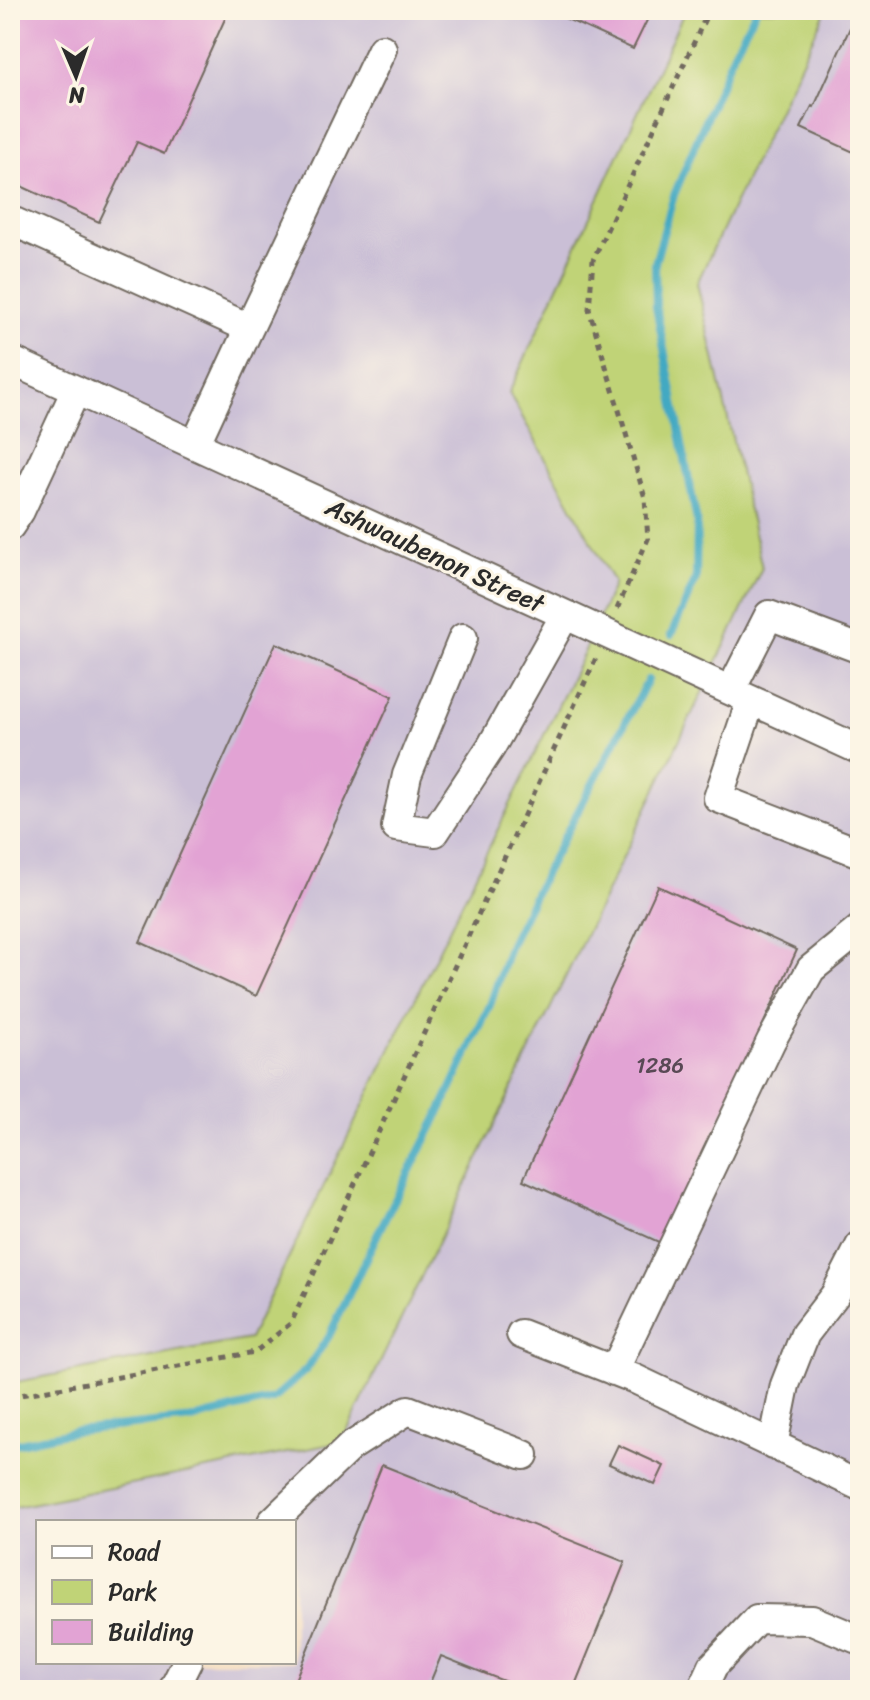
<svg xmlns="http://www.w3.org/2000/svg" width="870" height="1700" font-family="Sriracha,sans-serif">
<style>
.industrial{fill:#cabfd6;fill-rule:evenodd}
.green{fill:#c0d377;stroke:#767f51;stroke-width:2}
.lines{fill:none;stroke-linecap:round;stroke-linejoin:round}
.stream{stroke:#42a9c2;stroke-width:8}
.building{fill:#e2a3d4}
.minor-casing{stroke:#71695f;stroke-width:32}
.path{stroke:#71695f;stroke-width:5;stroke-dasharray:6 6;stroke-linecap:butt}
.minor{stroke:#fff;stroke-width:28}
.labels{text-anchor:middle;stroke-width:6;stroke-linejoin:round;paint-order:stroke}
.number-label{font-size:22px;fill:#594955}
.street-label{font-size:26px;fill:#2b2b2b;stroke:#fcf5e5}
</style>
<rect width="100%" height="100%" fill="#fcf5e5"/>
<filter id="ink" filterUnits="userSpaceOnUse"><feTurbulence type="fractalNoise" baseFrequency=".0125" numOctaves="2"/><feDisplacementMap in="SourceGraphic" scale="16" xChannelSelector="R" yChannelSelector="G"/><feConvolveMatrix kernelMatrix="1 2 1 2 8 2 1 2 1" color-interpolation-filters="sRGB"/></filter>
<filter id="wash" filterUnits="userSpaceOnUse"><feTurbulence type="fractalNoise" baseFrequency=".006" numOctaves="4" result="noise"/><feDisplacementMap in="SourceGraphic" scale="32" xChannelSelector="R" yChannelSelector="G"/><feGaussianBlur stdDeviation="1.8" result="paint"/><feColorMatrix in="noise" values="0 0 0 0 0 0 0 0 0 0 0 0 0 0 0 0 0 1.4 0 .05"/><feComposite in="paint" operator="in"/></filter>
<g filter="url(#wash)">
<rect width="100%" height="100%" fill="#f4ddc0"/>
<path class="industrial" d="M 10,10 L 685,10 L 509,393 L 614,583 L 584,653 L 249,1339 L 10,1383 Z
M 826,10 L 860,10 L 860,1690 L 10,1690 L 10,1508 L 342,1442 L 762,568 L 697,283 ZM 38,1522 L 294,1522 L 294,1662 L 38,1662 Z"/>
<path class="green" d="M 685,10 L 826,10 L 697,283 L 762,568 L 342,1442 L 10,1508 L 10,1383 L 249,1339 L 584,653 L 614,583 L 509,393 Z"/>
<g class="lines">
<path class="stream" d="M 671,635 L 696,579 L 697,522 L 656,307 L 655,263 L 674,195 L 734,52 L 756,10
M 10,1445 L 75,1431 L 193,1419 L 273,1399 L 306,1370 L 329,1336 L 381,1227 L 442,1108 L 490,1005 L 510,944 L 547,869 L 648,680"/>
</g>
<g id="blocks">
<path class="building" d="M 10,10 L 229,10 L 164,154 L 137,142 L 99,222 L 10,181 Z
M 547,10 L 652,10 L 633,49 Z
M 858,10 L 860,10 L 860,155 L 801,128 L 812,106 L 814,107 Z
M 276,643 L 393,696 L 256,996 L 140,942 Z
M 658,886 L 797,950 L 663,1244 L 523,1180 Z
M 618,1445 L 664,1466 L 655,1485 L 609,1464 Z
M 382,1465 L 625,1562 L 573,1690 L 526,1690 L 441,1656 L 427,1690 L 291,1690 Z"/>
</g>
</g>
<g filter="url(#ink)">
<use href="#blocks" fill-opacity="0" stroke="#71695f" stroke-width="2"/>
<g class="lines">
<defs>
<path id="minor" d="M 10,220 L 249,328 L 195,445
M 249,328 L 382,49
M 10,360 L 860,750
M 10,526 L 20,511 L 76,390
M 463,638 L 407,775 L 396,827 L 435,832 L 491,747 L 565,615
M 731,690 L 769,615 L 860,649
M 751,700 L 718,798 L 860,853
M 521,1334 L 633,1378 L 860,1486
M 614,1371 L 771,1041 L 811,969 L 860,929
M 773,1445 L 785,1385 L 805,1334 L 835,1295 L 860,1246
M 272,1522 L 350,1447 L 408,1410 L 524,1455
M 173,1690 L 187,1662
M 702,1690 L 713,1666 L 757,1619 L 812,1620 L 860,1640"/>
</defs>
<use href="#minor" class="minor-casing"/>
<path class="path" d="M 617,609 L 648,539 L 645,498 L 589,309 L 593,260 L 709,10
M 10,1397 L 255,1352 L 291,1323 L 596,658"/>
<use href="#minor" class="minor"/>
</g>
</g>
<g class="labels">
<g class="number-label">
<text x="660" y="1073">1286</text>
</g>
<g class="street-label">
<text transform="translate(435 555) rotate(25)" y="9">Ashwaubenon Street</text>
</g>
</g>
<rect width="870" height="1700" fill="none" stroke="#fcf5e5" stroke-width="40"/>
<rect x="36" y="1520" width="260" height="144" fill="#fcf5e5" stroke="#a8a49b" stroke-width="2"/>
<rect x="52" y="1546" width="40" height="12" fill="#ffffff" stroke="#a8a49b" stroke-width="2"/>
<text x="108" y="1560" font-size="24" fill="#2b2b2b">Road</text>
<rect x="52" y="1580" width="40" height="24" fill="#c0d377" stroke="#a8a49b" stroke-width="2"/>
<text x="108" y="1600" font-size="24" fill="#2b2b2b">Park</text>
<rect x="52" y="1620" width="40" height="24" fill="#e2a3d4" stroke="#a8a49b" stroke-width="2"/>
<text x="108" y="1640" font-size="24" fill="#2b2b2b">Building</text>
<g transform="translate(76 76) rotate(178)" stroke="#fcf5e5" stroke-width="6" paint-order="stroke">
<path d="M0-6L14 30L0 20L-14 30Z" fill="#2b2b2b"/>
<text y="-12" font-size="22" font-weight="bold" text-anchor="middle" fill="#2b2b2b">N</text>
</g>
</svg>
